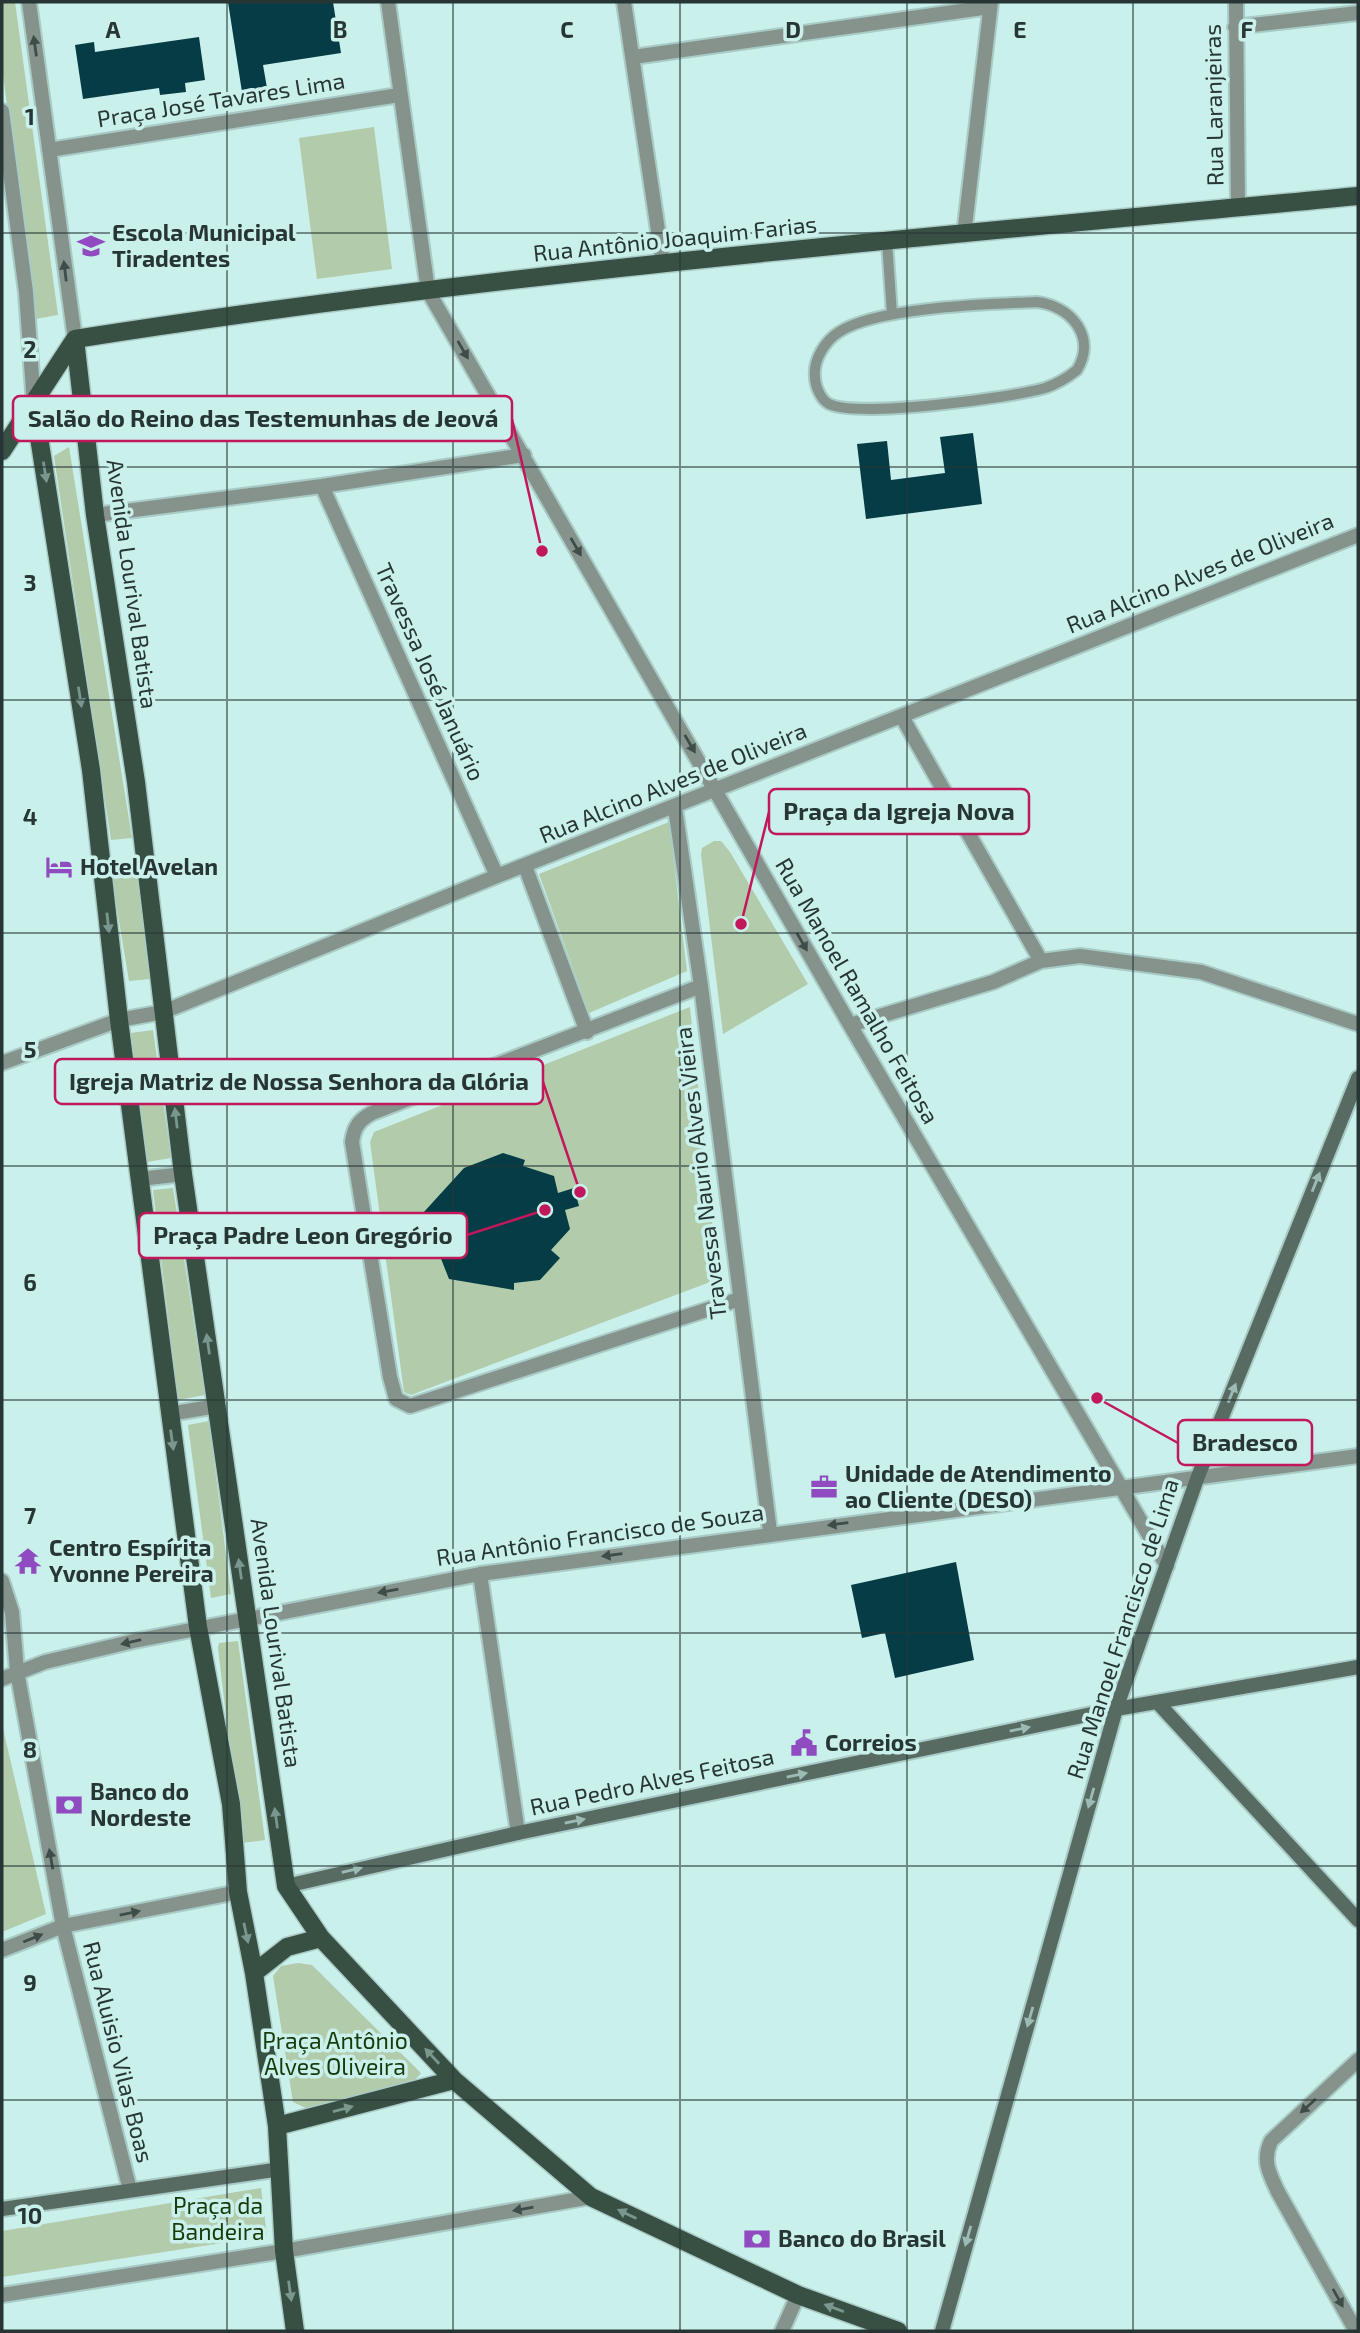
<svg xmlns="http://www.w3.org/2000/svg" width="1360" height="2333" font-family="'Exo 2',sans-serif">
<style>
.green{fill:#b1cbab}
.building{fill:#053c45}
.lines{fill:none;stroke-linecap:round;stroke-linejoin:round}
.lane-casing{stroke:#a9cbc6;stroke-width:14}
.street-casing{stroke:#a9cbc6;stroke-width:18}
.secondary-casing{stroke:#a9cbc6;stroke-width:18}
.primary-casing{stroke:#a9cbc6;stroke-width:21}
.lane{stroke:#86938c;stroke-width:10}
.street{stroke:#86938c;stroke-width:14}
.secondary{stroke:#586b62;stroke-width:14}
.primary{stroke:#384f44;stroke-width:18}
.oneway{fill:#3f4d4a}
.oneway2{fill:#79978f}
.oneway3{fill:#9cbbb4}
.grid{fill:none;stroke:#273634;stroke-width:2;stroke-opacity:0.55}
.labels{text-anchor:middle;stroke-width:7;stroke-linejoin:round;paint-order:stroke}
.street-label{font-size:23px;fill:#273634;stroke:#c9f0eb}
.poi-label{font-size:23px;font-weight:bold;fill:#273634;stroke:#c9f0eb;text-anchor:start}
.park-label{font-size:23px;fill:#163a0a;stroke:#c9f0eb}
.grid-label{font-size:23px;text-anchor:middle;font-weight:bold;fill:#273634;stroke:#c9f0eb;stroke-width:7;stroke-linejoin:round;paint-order:stroke}
.leader{fill:none;stroke:#c2185b;stroke-width:2.5}
.callout-dot{fill:#c2185b;stroke:#c9f0eb;stroke-width:2.5}
.callout{fill:#c9f0eb;stroke:#c2185b;stroke-width:2.5}
.callout-label{font-size:24px;text-anchor:middle;font-weight:bold;fill:#273634}
</style>
<rect width="100%" height="100%" fill="#c9f0eb"/>
<path class="green" d="M 2,2 L 15,2 L 58,315 L 35,319 L 2,67 Z
M 374,127 L 392,269 L 317,279 L 299,138 Z
M 69,447 L 132,838 L 111,840 L 54,456 Z
M 669,822 L 687,971 L 589,1013 L 539,874 Z
M 714,841 L 721,841 L 730,852 L 808,984 L 723,1034 L 701,855 L 702,848 Z
M 140,876 L 150,979 L 129,981 L 112,879 Z
M 690,1007 L 718,1279 L 411,1395 L 404,1392 L 370,1142 L 374,1132 Z
M 153,1030 L 171,1158 L 147,1162 L 131,1033 Z
M 173,1188 L 205,1395 L 178,1400 L 153,1190 Z
M 209,1421 L 231,1594 L 211,1598 L 188,1425 Z
M 238,1641 L 265,1840 L 241,1843 L 218,1648 L 219,1643 Z
M 2,1724 L 46,1914 L 2,1932 Z
M 298,1963 L 312,1965 L 421,2073 L 416,2079 L 310,2110 L 293,2102 L 273,1976 L 281,1966 Z
M 261,2188 L 267,2236 L 2,2277 L 2,2231 Z"/>
<path class="building" d="M 228,2 L 333,2 L 341,53 L 263,65 L 267,88 L 242,92 Z
M 199,37 L 205,80 L 185,83 L 186,92 L 160,95 L 159,88 L 83,99 L 75,45 L 94,42 L 95,52 Z
M 973,433 L 982,504 L 866,519 L 857,444 L 887,441 L 891,480 L 945,473 L 940,437 Z
M 503,1153 L 525,1160 L 523,1166 L 554,1176 L 558,1193 L 574,1188 L 579,1206 L 565,1210 L 570,1229 L 551,1250 L 560,1258 L 540,1280 L 514,1283 L 514,1290 L 449,1279 L 423,1213 L 464,1168 Z
M 956,1562 L 974,1660 L 895,1678 L 885,1633 L 862,1638 L 851,1585 Z"/>
<g class="lines">
<defs>
<path id="lane" d="M 887,242 L 892,314
M 1037,302 C 1071,306 1097,337 1077,370 C 1067,378 1057,384 1045,388 C 1011,398 858,418 829,404 C 821,400 815,386 815,377 C 813,360 825,341 839,332 C 876,307 990,304 1037,302 Z"/>
<path id="street" d="M 29,2 L 75,339
M 388,2 L 428,291 L 850,1025 L 1167,1566
M 624,2 L 663,264
M 1236,2 L 1238,208
M 1235,27 L 1358,13
M 633,57 L 990,7
M 2,111 L 26,292 L 34,405
M 49,150 L 399,95
M 964,235 L 991,2
M 322,486 L 497,876
M 95,515 L 322,486 L 524,455
M 902,717 L 1041,961
M 675,808 L 701,986 L 770,1532
M 525,866 L 587,1032
M 701,986 L 372,1113 C 359,1120 354,1127 352,1142 L 390,1377 L 396,1399 L 410,1406 L 740,1299
M 850,1025 L 993,982 L 1041,961 L 1080,956 L 1201,972 L 1358,1024
M 2,1063 L 119,1020 L 163,1012 L 497,876 L 1358,535
M 140,1179 L 183,1174
M 169,1414 L 217,1406
M 480,1574 L 518,1833
M 2,1581 L 12,1612 L 17,1671 L 63,1926 L 130,2190
M 2,1679 L 45,1662 L 134,1641 L 480,1574 L 1358,1456
M 2,1950 L 63,1926 L 238,1892
M 2,2295 L 284,2251 L 591,2197
M 782,2331 L 798,2295
M 1356,2331 L 1278,2192 C 1269,2173 1262,2160 1271,2141 L 1358,2060"/>
<path id="secondary" d="M 1158,1703 L 1358,1920
M 286,1886 L 518,1833 L 1116,1709 L 1358,1667
M 2,2209 L 281,2169
M 942,2331 L 1116,1709 L 1197,1479 L 1358,1078"/>
<path id="primary" d="M 75,339 L 95,515 L 136,782 L 183,1174 L 286,1886 L 321,1938 L 454,2080 L 591,2197 L 798,2295 L 898,2331
M 34,405 L 91,770 L 119,1020 L 198,1627 L 231,1804 L 238,1892 L 254,1973 L 277,2126 L 284,2251 L 295,2331
M 2,451 L 75,339 C 500,272 930,237 1358,196
M 254,1973 L 287,1947 L 321,1938
M 277,2126 L 454,2080"/>
</defs>
<use href="#lane" class="lane-casing"/>
<use href="#street" class="street-casing"/>
<use href="#secondary" class="secondary-casing"/>
<use href="#primary" class="primary-casing"/>
<use href="#lane" class="lane"/>
<use href="#street" class="street"/>
<use href="#secondary" class="secondary"/>
<use href="#primary" class="primary"/>
</g>
<defs><path id="oneway-solid" d="M-6-.8H1V-3.2L6.5 0L1 3.2V.8H-6Z" transform="scale(1.75)"/></defs>
<g class="oneway">
<use href="#oneway-solid" transform="translate(35 46) rotate(-98)"/>
<use href="#oneway-solid" transform="translate(65 271) rotate(-97)"/>
<use href="#oneway-solid" transform="translate(463 350) rotate(60)"/>
<use href="#oneway-solid" transform="translate(576 547) rotate(60)"/>
<use href="#oneway-solid" transform="translate(690 744) rotate(60)"/>
<use href="#oneway-solid" transform="translate(802 942) rotate(60)"/>
<use href="#oneway-solid" transform="translate(838 1524) rotate(173)"/>
<use href="#oneway-solid" transform="translate(612 1555) rotate(172)"/>
<use href="#oneway-solid" transform="translate(388 1591) rotate(170)"/>
<use href="#oneway-solid" transform="translate(131 1642) rotate(167)"/>
<use href="#oneway-solid" transform="translate(51 1859) rotate(-100)"/>
<use href="#oneway-solid" transform="translate(130 1913) rotate(-11)"/>
<use href="#oneway-solid" transform="translate(33 1938) rotate(-22)"/>
<use href="#oneway-solid" transform="translate(1308 2106) rotate(138)"/>
<use href="#oneway-solid" transform="translate(523 2209) rotate(170)"/>
<use href="#oneway-solid" transform="translate(1338 2298) rotate(61)"/>
</g>
<g class="oneway2">
<use href="#oneway-solid" transform="translate(45 472) rotate(81)"/>
<use href="#oneway-solid" transform="translate(80 697) rotate(81)"/>
<use href="#oneway-solid" transform="translate(108 923) rotate(84)"/>
<use href="#oneway-solid" transform="translate(176 1118) rotate(-97)"/>
<use href="#oneway-solid" transform="translate(208 1344) rotate(-98)"/>
<use href="#oneway-solid" transform="translate(172 1440) rotate(82)"/>
<use href="#oneway-solid" transform="translate(240 1569) rotate(-98)"/>
<use href="#oneway-solid" transform="translate(276 1818) rotate(-98)"/>
<use href="#oneway-solid" transform="translate(246 1933) rotate(78)"/>
<use href="#oneway-solid" transform="translate(432 2056) rotate(-133)"/>
<use href="#oneway-solid" transform="translate(343 2109) rotate(-15)"/>
<use href="#oneway-solid" transform="translate(627 2214) rotate(-154)"/>
<use href="#oneway-solid" transform="translate(290 2291) rotate(82)"/>
<use href="#oneway-solid" transform="translate(834 2308) rotate(-160)"/>
</g>
<g class="oneway3">
<use href="#oneway-solid" transform="translate(1316 1182) rotate(-68)"/>
<use href="#oneway-solid" transform="translate(1232 1393) rotate(-68)"/>
<use href="#oneway-solid" transform="translate(1020 1729) rotate(-12)"/>
<use href="#oneway-solid" transform="translate(797 1775) rotate(-12)"/>
<use href="#oneway-solid" transform="translate(1091 1798) rotate(106)"/>
<use href="#oneway-solid" transform="translate(575 1821) rotate(-12)"/>
<use href="#oneway-solid" transform="translate(352 1870) rotate(-13)"/>
<use href="#oneway-solid" transform="translate(1030 2017) rotate(106)"/>
<use href="#oneway-solid" transform="translate(968 2236) rotate(106)"/>
</g>
<path class="grid" d="M 227,2 L 227,2331M 453,2 L 453,2331M 680,2 L 680,2331M 907,2 L 907,2331M 1133,2 L 1133,2331M 2,233 L 1358,233M 2,467 L 1358,467M 2,700 L 1358,700M 2,933 L 1358,933M 2,1166 L 1358,1166M 2,1400 L 1358,1400M 2,1633 L 1358,1633M 2,1866 L 1358,1866M 2,2100 L 1358,2100"/>
<defs>
<symbol id="school-bare" viewBox="-9 -9 18 18"><path d="M0-5L7-2L0 1L-7-2ZM-4 1L0 2.5L4 1V4Q0 6-4 4Z" fill="#8f4bbf" stroke="#c9f0eb" stroke-width="2.5" paint-order="stroke"/></symbol>
<symbol id="hotel-bare" viewBox="-9 -9 18 18"><path d="M-6-4.5h1.5V1H6V5H4.5V3h-9V5H-6ZM-4 0a1.8 1.8 0 1 1 3.6 0ZM.5 0V-2.5h3Q6-2.5 6 0Z" fill="#8f4bbf" stroke="#c9f0eb" stroke-width="2.5" paint-order="stroke"/></symbol>
<symbol id="office-bare" viewBox="-9 -9 18 18"><path d="M-6-3h4V-5.5h4V-3h4V5H-6ZM-1-4.5V-3h2v-1.5ZM-6 0V1H6V0Z" fill="#8f4bbf" stroke="#c9f0eb" stroke-width="2.5" paint-order="stroke"/></symbol>
<symbol id="temple-bare" viewBox="-9 -9 18 18"><path d="M0-6L5-2H3V0L6.5 2.5H4V6H1.5V3h-3V6H-4V2.5H-6.5L-3 0V-2H-5Z" fill="#8f4bbf" stroke="#c9f0eb" stroke-width="2.5" paint-order="stroke"/></symbol>
<symbol id="civic-bare" viewBox="-9 -9 18 18"><path d="M-.6-6.5H3V-4.5H.6V-3L4-1V1h2V6H-6V1h2V-1L-.6-3ZM-1.2 2.5V6h2.4V2.5Z" fill="#8f4bbf" stroke="#c9f0eb" stroke-width="2.5" paint-order="stroke"/></symbol>
<symbol id="bank-bare" viewBox="-9 -9 18 18"><path d="M-6-4H6V4H-6ZM0-2.3a2.3 2.3 0 1 0 0 4.6a2.3 2.3 0 1 0 0-4.6Z" fill="#8f4bbf" stroke="#c9f0eb" stroke-width="2.5" paint-order="stroke"/></symbol>
</defs>
<g fill-rule="evenodd">
<use href="#school-bare" x="72" y="227" width="38" height="38"/>
<use href="#hotel-bare" x="40" y="848" width="38" height="38"/>
<use href="#office-bare" x="805" y="1468" width="38" height="38"/>
<use href="#temple-bare" x="9" y="1542" width="38" height="38"/>
<use href="#civic-bare" x="785" y="1724" width="38" height="38"/>
<use href="#bank-bare" x="50" y="1786" width="38" height="38"/>
<use href="#bank-bare" x="738" y="2220" width="38" height="38"/>
</g>
<g class="labels">
<g class="street-label">
<text transform="translate(221 100) rotate(-9)" y="8">Praça José Tavares Lima</text>
<text transform="translate(1214 105) rotate(-91)" y="8">Rua Laranjeiras</text>
<text transform="translate(675 239) rotate(-6)" y="8">Rua Antônio Joaquim Farias</text>
<text transform="translate(1200 573) rotate(-22)" y="8">Rua Alcino Alves de Oliveira</text>
<text transform="translate(132 584) rotate(82)" y="8">Avenida Lourival Batista</text>
<text transform="translate(430 672) rotate(66)" y="8">Travessa José Januário</text>
<text transform="translate(673 783) rotate(-22)" y="8">Rua Alcino Alves de Oliveira</text>
<text transform="translate(857 991) rotate(60)" y="8">Rua Manoel Ramalho Feitosa</text>
<text transform="translate(701 1173) rotate(-97)" y="8">Travessa Naurio Alves Vieira</text>
<text transform="translate(600 1535) rotate(-8)" y="8">Rua Antônio Francisco de Souza</text>
<text transform="translate(1123 1629) rotate(-72)" y="8">Rua Manoel Francisco de Lima</text>
<text transform="translate(276 1643) rotate(82)" y="8">Avenida Lourival Batista</text>
<text transform="translate(652 1782) rotate(-12)" y="8">Rua Pedro Alves Feitosa</text>
<text transform="translate(118 2052) rotate(76)" y="8">Rua Aluisio Vilas Boas</text>
</g>
<g class="poi-label">
<text x="112" y="241">Escola Municipal<tspan x="112" dy="26">Tiradentes</tspan></text>
<text x="80" y="875">Hotel Avelan</text>
<text x="845" y="1482">Unidade de Atendimento<tspan x="845" dy="26">ao Cliente (DESO)</tspan></text>
<text x="49" y="1556">Centro Espírita<tspan x="49" dy="26">Yvonne Pereira</tspan></text>
<text x="825" y="1751">Correios</text>
<text x="90" y="1800">Banco do<tspan x="90" dy="26">Nordeste</tspan></text>
<text x="778" y="2247">Banco do Brasil</text>
</g>
<g class="park-label">
<text x="335" y="2049">Praça Antônio<tspan x="335" dy="26">Alves Oliveira</tspan></text>
<text x="218" y="2214">Praça da<tspan x="218" dy="26">Bandeira</tspan></text>
</g>
</g>
<g class="grid-label">
<text x="113" y="38">A</text>
<text x="340" y="38">B</text>
<text x="567" y="38">C</text>
<text x="793" y="38">D</text>
<text x="1020" y="38">E</text>
<text x="1247" y="38">F</text>
<text x="30" y="125">1</text>
<text x="30" y="358">2</text>
<text x="30" y="591">3</text>
<text x="30" y="825">4</text>
<text x="30" y="1058">5</text>
<text x="30" y="1291">6</text>
<text x="30" y="1524">7</text>
<text x="30" y="1758">8</text>
<text x="30" y="1991">9</text>
<text x="30" y="2224">10</text>
</g>
<path class="leader" d="M542 551L512 419M741 924L769 812M580 1192L543 1082M545 1210L467 1235M1097 1398L1178 1443"/>
<g class="callout-dot">
<circle cx="542" cy="551" r="7"/>
<circle cx="741" cy="924" r="7"/>
<circle cx="580" cy="1192" r="7"/>
<circle cx="545" cy="1210" r="7"/>
<circle cx="1097" cy="1398" r="7"/>
</g>
<g class="callout">
<rect x="13" y="396" width="499" height="45" rx="7"/>
<rect x="769" y="789" width="260" height="45" rx="7"/>
<rect x="55" y="1059" width="488" height="45" rx="7"/>
<rect x="139" y="1213" width="328" height="45" rx="7"/>
<rect x="1178" y="1420" width="134" height="45" rx="7"/>
</g>
<g class="callout-label">
<text x="263" y="427">Salão do Reino das Testemunhas de Jeová</text>
<text x="899" y="820">Praça da Igreja Nova</text>
<text x="299" y="1090">Igreja Matriz de Nossa Senhora da Glória</text>
<text x="303" y="1244">Praça Padre Leon Gregório</text>
<text x="1245" y="1451">Bradesco</text>
</g>
<rect width="1360" height="2333" fill="none" stroke="#273634" stroke-width="7"/>
</svg>
